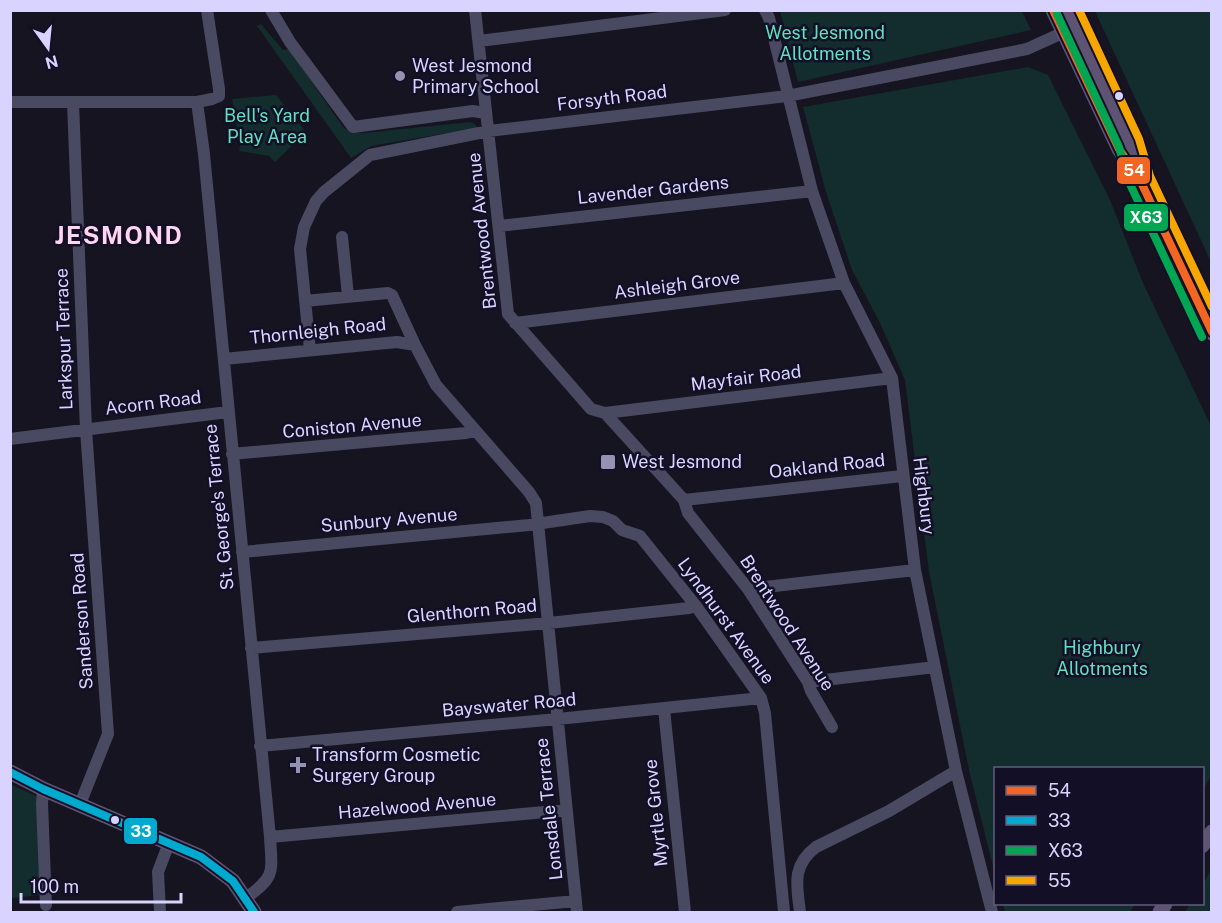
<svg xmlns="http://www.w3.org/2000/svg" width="1222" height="923" font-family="'Public Sans',sans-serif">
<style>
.green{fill:#132c2d}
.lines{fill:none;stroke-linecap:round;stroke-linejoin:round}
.minor{stroke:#4a4962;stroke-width:12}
.major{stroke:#5e5373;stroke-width:15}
.bus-1-casing{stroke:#130f26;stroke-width:12}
.bus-2-casing{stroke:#130f26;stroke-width:12}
.bus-3-casing{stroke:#130f26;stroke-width:12}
.bus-4-casing{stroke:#130f26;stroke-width:12}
.bus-1{stroke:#f26522;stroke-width:8}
.bus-2{stroke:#00a9ce;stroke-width:8}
.bus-3{stroke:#00a651;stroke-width:8}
.bus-4{stroke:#f7a600;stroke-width:8}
.poi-dot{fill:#9591b1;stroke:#130f26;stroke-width:2}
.bus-dot{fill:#d9d4ff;stroke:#130f26;stroke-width:2}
.labels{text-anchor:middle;stroke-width:5;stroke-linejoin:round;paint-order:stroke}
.park-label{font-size:18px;fill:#5fe0c0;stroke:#130f26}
.poi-label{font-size:18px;fill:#d9d4ff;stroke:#130f26;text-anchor:start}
.street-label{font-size:18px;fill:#d9d4ff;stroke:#130f26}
.district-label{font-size:24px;font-weight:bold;letter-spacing:1.5px;fill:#ffd6f0;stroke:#130f26}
.line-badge{stroke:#130f26;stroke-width:2}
.badge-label{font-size:16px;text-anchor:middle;font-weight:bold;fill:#fff}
</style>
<rect width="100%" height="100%" fill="#161421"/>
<path class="green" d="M 780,11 L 1022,11 L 1031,30 L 798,82 Z
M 1095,11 L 1211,11 L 1211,262 L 1106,35 Z
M 261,24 L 283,50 L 289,49 L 343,127 L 349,131 L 364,133 L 470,122 L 475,124 L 477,128 L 371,146 L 351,158 L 257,26 Z
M 1028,67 L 1048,75 L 1110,200 L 1143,283 L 1211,426 L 1212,775 L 1203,789 L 1202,768 L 996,768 L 995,874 L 969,770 L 929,572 L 905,380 L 880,323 L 852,270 L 826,192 L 803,107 Z
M 276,95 L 306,132 L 275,162 L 269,156 L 239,151 L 242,137 L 238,133 L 232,99 Z
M 10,784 L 38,797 L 43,895 L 11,898 Z
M 1211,869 L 1211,912 L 1185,912 L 1190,904 L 1202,904 L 1203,884 Z
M 1003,904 L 1135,904 L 1130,912 L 1005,912 Z"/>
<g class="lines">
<path class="minor" d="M 271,10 L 290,42 L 353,127 L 473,111 L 485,113
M 475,10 L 508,314 L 591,409 L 605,413 L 684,500 L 688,513 L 748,589 L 808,682 L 811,691 L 832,727
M 765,10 L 769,18 L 812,191 L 844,283 L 892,378 L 915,570 L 956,771 L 992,912
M 479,41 L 725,10
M 10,102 L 197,102 L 212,99 L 219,96 L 219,89 L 207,10
M 197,102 L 204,154 L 270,837 C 272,873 276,876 246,898
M 73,103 L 86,430 L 108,734 L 80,804
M 499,226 L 812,191
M 342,237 L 348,296
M 305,301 L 388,293 L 392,295 L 415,345 L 436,385 L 529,492 L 536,503 L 577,912
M 515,323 L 844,283
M 310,350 L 300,249 L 304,227 L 316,201 L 324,192 L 370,155 L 489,131 L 787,96 L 1027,49 L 1071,29
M 224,359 L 397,342 L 415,345
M 605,413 L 892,378
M 10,439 L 228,412
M 232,454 L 466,433 L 475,431
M 684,500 L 902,476
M 242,552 L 529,525 L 590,516 L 603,517 L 613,521 L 622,530 L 640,536 L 696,606 L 761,698 L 765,713 L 784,912
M 748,589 L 915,570
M 251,648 L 549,623 L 689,608 L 696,606
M 808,682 L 935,667
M 664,709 L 685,912
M 260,746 L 558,719 L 761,698
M 43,789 L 42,803 L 46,905
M 270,837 L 567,810
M 160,912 L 158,872 L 169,843
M 457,912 L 576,901
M 800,912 C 797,886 791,866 816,847 L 889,811 L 956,771"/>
<path class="major" d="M 1053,10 L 1119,149 L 1130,165
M 1067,10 L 1129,143 L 1140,180 L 1212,333
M 10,772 L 43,789 L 201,857 L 233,881 L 254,912
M 1202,846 L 1212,832
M 1160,912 L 1165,904"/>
<defs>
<path id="bus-1" d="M 1053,10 L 1119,149 L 1140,180 L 1212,332"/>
<path id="bus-2" d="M 10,772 L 43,789 L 201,857 L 233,881 L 254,912"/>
<path id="bus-3" d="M 1057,14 L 1119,147 L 1130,184 L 1202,337"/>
<path id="bus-4" d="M 1079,10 L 1139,139 L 1150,176 L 1212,307"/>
</defs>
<use href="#bus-1" class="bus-1-casing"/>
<use href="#bus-2" class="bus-2-casing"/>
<use href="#bus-3" class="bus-3-casing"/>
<use href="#bus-4" class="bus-4-casing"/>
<use href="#bus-1" class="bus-1"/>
<use href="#bus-2" class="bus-2"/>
<use href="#bus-3" class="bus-3"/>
<use href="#bus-4" class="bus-4"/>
</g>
<g class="poi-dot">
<circle cx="400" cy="76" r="6"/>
<rect x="600" y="454" width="16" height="16" rx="3"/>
<path d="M295 756h6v6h6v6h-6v6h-6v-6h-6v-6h6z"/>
</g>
<g class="bus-dot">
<circle cx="1119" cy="96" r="5"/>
<circle cx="115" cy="820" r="5"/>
</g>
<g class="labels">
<g class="park-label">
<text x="825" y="39">West Jesmond<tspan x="825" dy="21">Allotments</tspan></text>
<text x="267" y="122">Bell's Yard<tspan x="267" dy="21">Play Area</tspan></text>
<text x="1102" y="654">Highbury<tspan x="1102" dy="21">Allotments</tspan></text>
</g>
<g class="poi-label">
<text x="412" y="72">West Jesmond<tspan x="412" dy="21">Primary School</tspan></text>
<text x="622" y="468">West Jesmond</text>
<text x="312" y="761">Transform Cosmetic<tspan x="312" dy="21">Surgery Group</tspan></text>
</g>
<g class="street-label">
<text transform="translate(612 98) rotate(-7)" y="6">Forsyth Road</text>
<text transform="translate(653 190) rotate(-6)" y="6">Lavender Gardens</text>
<text transform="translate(482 231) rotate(-96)" y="6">Brentwood Avenue</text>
<text transform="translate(677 285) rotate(-7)" y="6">Ashleigh Grove</text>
<text transform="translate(318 331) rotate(-6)" y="6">Thornleigh Road</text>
<text transform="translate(64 339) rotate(-92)" y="6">Larkspur Terrace</text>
<text transform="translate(746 378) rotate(-7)" y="6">Mayfair Road</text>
<text transform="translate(153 403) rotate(-7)" y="6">Acorn Road</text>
<text transform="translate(352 426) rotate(-5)" y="6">Coniston Avenue</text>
<text transform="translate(827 466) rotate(-6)" y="6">Oakland Road</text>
<text transform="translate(924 496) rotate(83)" y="6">Highbury</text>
<text transform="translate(219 507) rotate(-96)" y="6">St. George's Terrace</text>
<text transform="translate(389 520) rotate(-5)" y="6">Sunbury Avenue</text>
<text transform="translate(472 611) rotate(-5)" y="6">Glenthorn Road</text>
<text transform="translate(82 621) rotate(-94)" y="6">Sanderson Road</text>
<text transform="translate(726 621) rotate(54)" y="6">Lyndhurst Avenue</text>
<text transform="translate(787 623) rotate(57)" y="6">Brentwood Avenue</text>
<text transform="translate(509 705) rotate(-5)" y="6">Bayswater Road</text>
<text transform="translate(417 806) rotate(-5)" y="6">Hazelwood Avenue</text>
<text transform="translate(549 809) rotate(-96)" y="6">Lonsdale Terrace</text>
<text transform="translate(656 813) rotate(-96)" y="6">Myrtle Grove</text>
</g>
<g class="district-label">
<text x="119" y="244">JESMOND</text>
</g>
</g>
<g class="line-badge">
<rect x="1116" y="156" width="35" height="29" rx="6" fill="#f26522"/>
<rect x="1123" y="203" width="46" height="29" rx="6" fill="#00a651"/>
<rect x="123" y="817" width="35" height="28" rx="6" fill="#00a9ce"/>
</g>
<g class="badge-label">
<text x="1134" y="176">54</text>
<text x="1146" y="223">X63</text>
<text x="141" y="837">33</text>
</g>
<rect width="1222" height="923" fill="none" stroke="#d9d4ff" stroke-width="24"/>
<rect x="994" y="767" width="210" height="138" fill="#130f26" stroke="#625e7d" stroke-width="1.5"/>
<rect x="1006" y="786" width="30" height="9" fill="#f26522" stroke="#625e7d" stroke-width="1.5"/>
<text x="1048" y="797" font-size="18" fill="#d9d4ff">54</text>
<rect x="1006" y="816" width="30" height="9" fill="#00a9ce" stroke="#625e7d" stroke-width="1.5"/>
<text x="1048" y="827" font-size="18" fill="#d9d4ff">33</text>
<rect x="1006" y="846" width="30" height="9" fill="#00a651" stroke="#625e7d" stroke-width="1.5"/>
<text x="1048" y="857" font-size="18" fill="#d9d4ff">X63</text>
<rect x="1006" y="876" width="30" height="9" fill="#f7a600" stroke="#625e7d" stroke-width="1.5"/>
<text x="1048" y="887" font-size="18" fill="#d9d4ff">55</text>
<g transform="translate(48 48) rotate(165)" stroke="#130f26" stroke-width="4.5" paint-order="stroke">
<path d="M0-4.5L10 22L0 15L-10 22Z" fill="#d9d4ff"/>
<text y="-9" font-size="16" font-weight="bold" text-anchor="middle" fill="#d9d4ff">N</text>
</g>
<path d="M21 893v9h160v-9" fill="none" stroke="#d9d4ff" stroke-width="3"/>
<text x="30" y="893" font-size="18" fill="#d9d4ff" stroke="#130f26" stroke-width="4.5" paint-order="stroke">100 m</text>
</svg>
